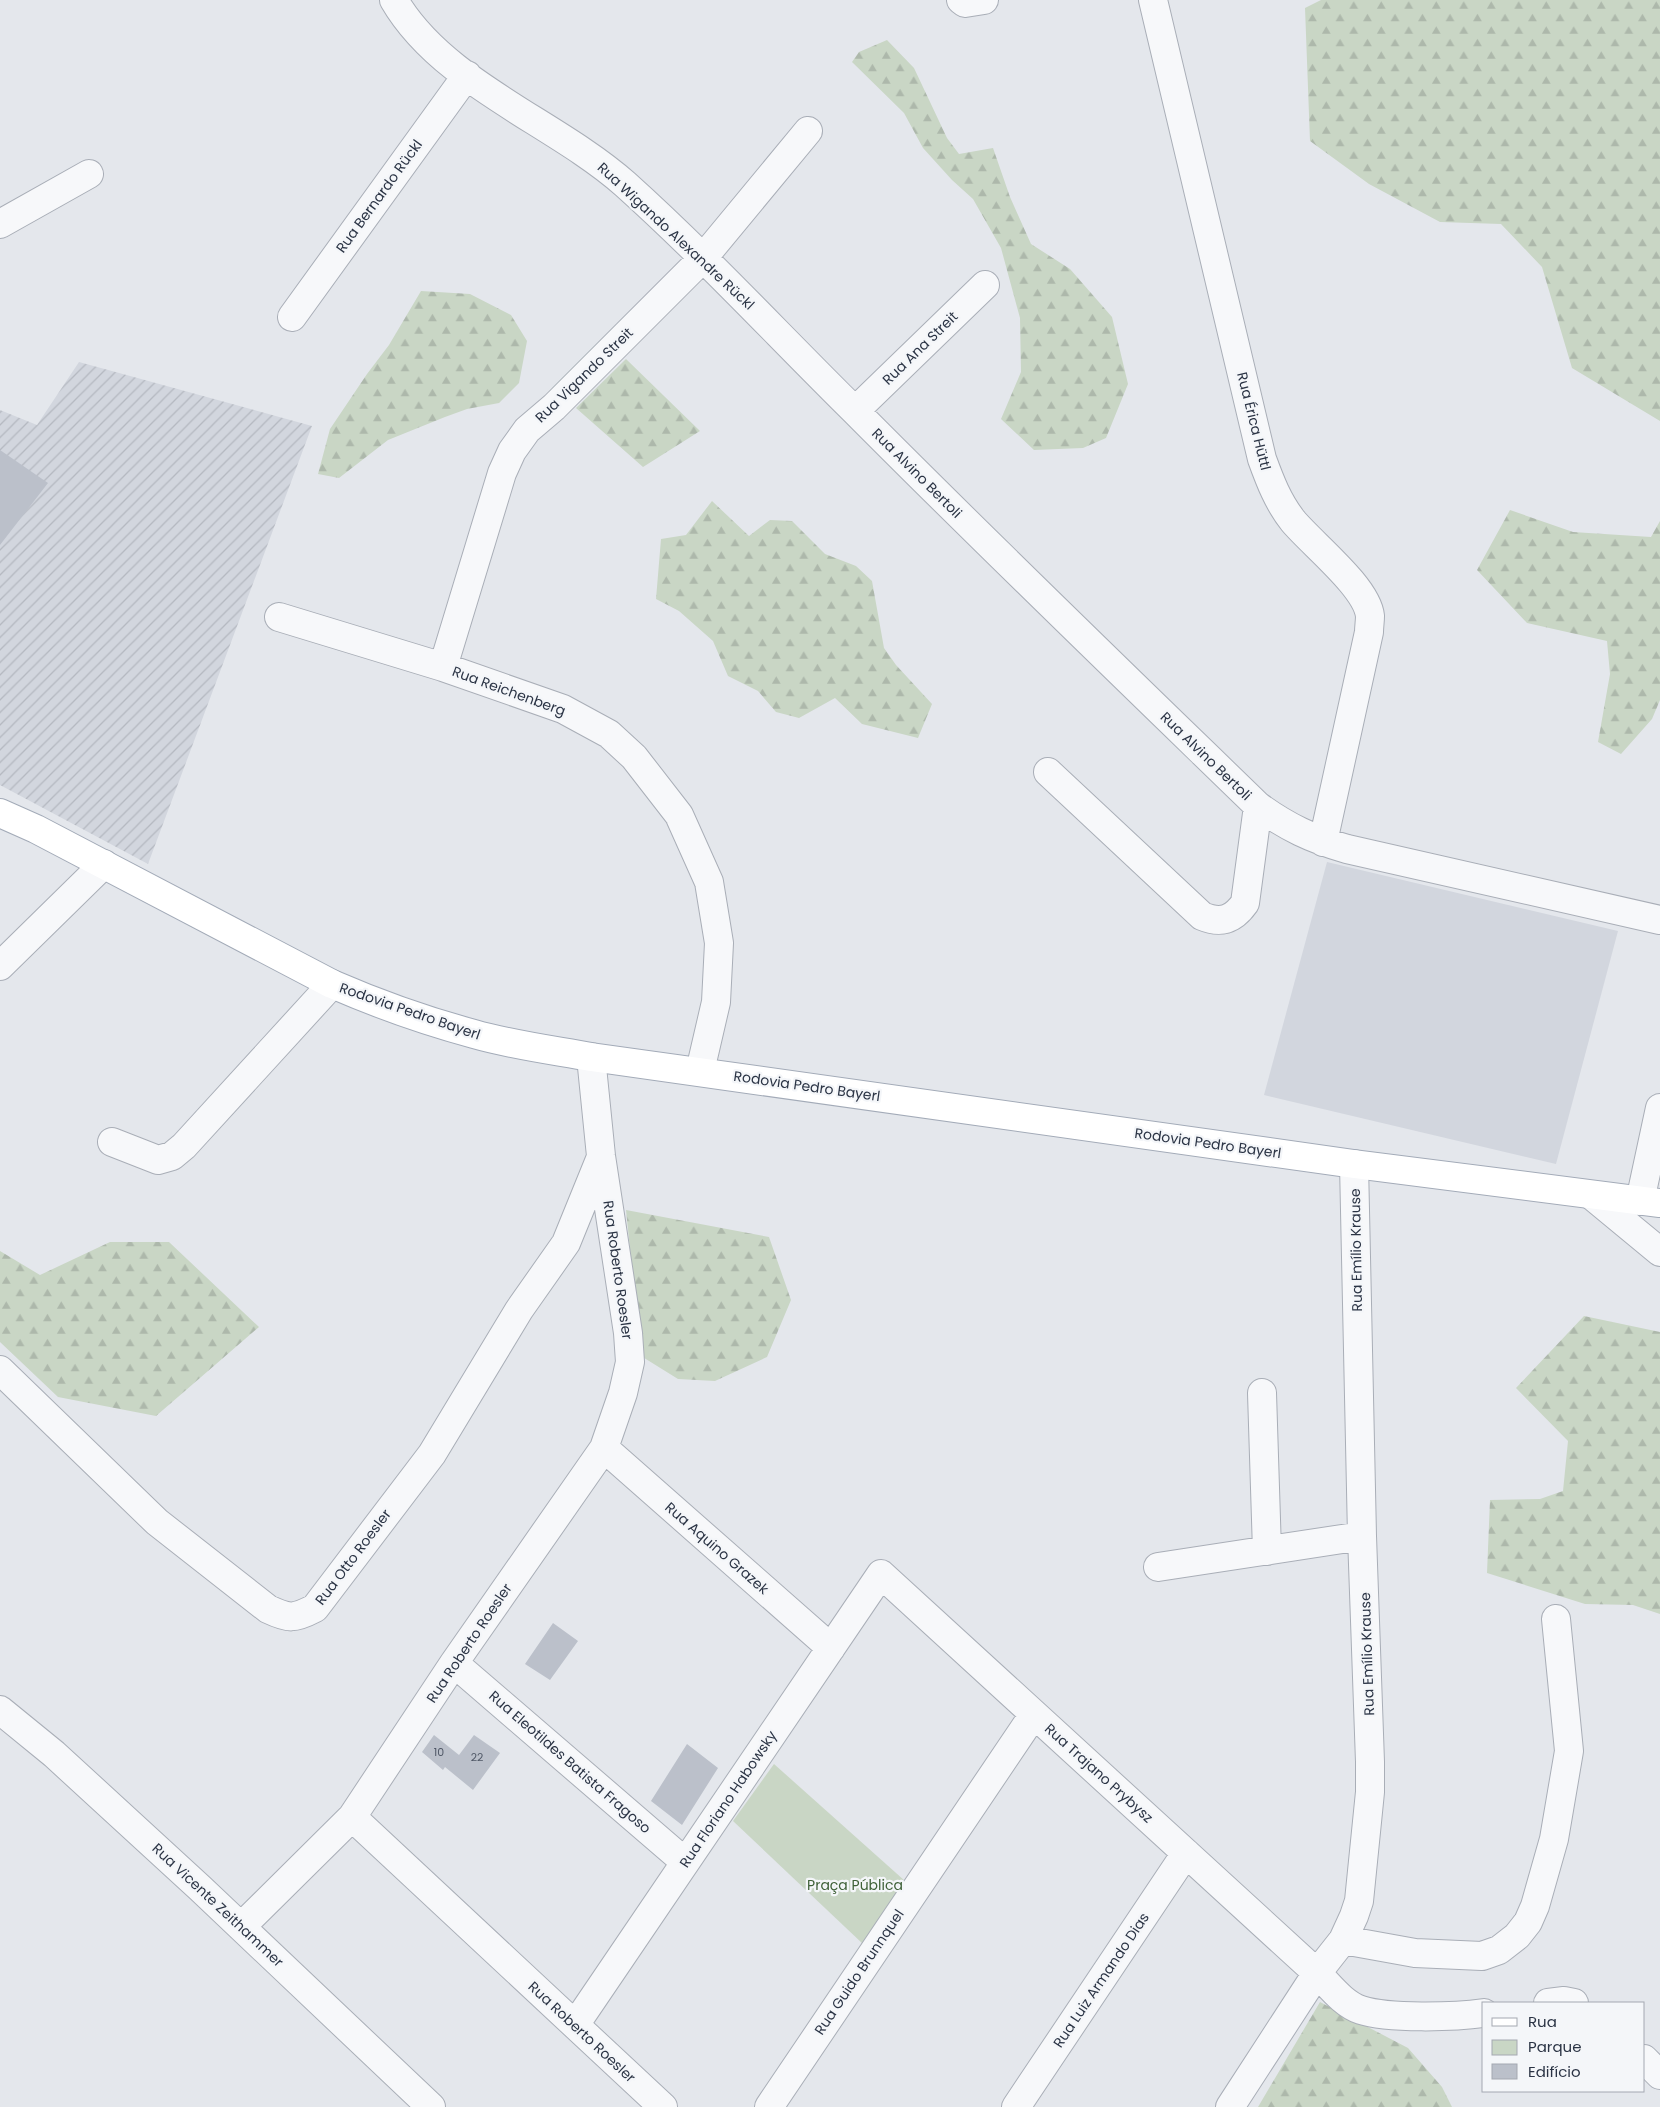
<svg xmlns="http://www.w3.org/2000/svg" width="1660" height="2107" font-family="Poppins,sans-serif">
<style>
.built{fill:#d2d6de}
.industrial{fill:url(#industrial-furrows)}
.green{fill:#c9d6c5}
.forest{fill:url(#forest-firs)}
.building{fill:#bbc0ca}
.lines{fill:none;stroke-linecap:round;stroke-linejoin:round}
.minor-casing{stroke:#a9aeb7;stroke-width:30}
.major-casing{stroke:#a3abb8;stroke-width:30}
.minor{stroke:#f7f8fa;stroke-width:28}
.major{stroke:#fff;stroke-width:28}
.labels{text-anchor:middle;stroke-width:4.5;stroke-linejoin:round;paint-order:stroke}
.number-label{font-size:11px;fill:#4f5766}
.street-label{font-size:14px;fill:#2b3445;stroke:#f4f6f9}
.park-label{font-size:14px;fill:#3f6138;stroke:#f4f6f9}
</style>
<defs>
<pattern id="industrial-furrows" width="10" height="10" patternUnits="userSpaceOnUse" patternTransform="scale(1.25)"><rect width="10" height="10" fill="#d2d6de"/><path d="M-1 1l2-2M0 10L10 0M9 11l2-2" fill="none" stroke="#b4b8c0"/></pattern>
<pattern id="forest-firs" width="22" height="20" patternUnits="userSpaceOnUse" patternTransform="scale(1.25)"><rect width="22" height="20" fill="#c9d6c5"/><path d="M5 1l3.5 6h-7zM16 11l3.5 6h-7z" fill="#adb8ab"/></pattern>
</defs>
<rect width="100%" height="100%" fill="#e4e7ec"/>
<path class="built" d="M 1327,862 L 1618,931 L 1556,1164 L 1264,1095 Z"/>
<path class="industrial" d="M 79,362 L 312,426 L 148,864 L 0,785 L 0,410 L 37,425 Z"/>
<path class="green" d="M 774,1764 L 905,1881 L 863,1944 L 733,1821 Z"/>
<path class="forest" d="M 1321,0 L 1660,0 L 1660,421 L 1572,368 L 1542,267 L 1501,224 L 1440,222 L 1369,184 L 1310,141 L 1305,8 Z
M 887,40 L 914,68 L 947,138 L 959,154 L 993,148 L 1010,197 L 1031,244 L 1070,269 L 1112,317 L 1128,384 L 1106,438 L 1083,448 L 1034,450 L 1001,419 L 1021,372 L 1020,318 L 1001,248 L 973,199 L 952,180 L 923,148 L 904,113 L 852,62 L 859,52 Z
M 421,291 L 470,294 L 511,315 L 527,341 L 519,383 L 499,403 L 467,409 L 445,417 L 388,440 L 339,478 L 318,474 L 330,429 L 367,374 L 389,345 Z
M 626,359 L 700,431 L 643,467 L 576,408 Z
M 712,501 L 749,536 L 770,520 L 792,521 L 825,554 L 856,566 L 872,581 L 884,648 L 896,665 L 932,704 L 918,738 L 862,724 L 835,698 L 799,718 L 776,712 L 758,691 L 728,676 L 713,641 L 679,611 L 656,599 L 661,539 L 686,535 Z
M 1510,510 L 1573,532 L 1651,537 L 1660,521 L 1660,700 L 1652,719 L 1621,754 L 1598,742 L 1610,674 L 1607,641 L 1527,623 L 1477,570 Z
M 626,1210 L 769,1237 L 791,1300 L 767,1357 L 715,1381 L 678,1379 L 641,1356 Z
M 110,1242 L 169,1242 L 259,1327 L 156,1416 L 58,1397 L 0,1342 L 0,1251 L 40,1275 Z
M 1584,1316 L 1660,1332 L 1660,1614 L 1633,1605 L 1585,1604 L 1487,1573 L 1490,1500 L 1540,1499 L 1563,1491 L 1568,1441 L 1516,1388 Z
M 1320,2002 L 1408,2048 L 1442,2087 L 1452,2107 L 1258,2107 Z"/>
<path class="building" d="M 0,450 L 48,483 L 0,545 Z
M 553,1623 L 578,1641 L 550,1680 L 525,1664 Z
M 434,1735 L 459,1755 L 474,1735 L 500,1753 L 473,1790 L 445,1767 L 443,1770 L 422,1752 Z
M 687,1744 L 718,1768 L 682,1825 L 651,1801 Z"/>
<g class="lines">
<defs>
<path id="minor" d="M 394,0 C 442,83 555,122 625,184 C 705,256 778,335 854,410 C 987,544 1123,675 1258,806 C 1287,827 1312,839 1347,849 L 1660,920
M 961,0 L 965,3 L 984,0
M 1153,0 L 1262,459 C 1270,481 1278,502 1293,521 C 1312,544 1367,587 1370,616 C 1370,621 1369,627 1369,632 L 1323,842
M 0,224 L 89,174
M 292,317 L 467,75
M 855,411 L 985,285
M 279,617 L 443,667 L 563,709 L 609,734 L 634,757 L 679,815 L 709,882 L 719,943 L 716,1002 L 700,1071
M 443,667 L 502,473 L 512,451 L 527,430 L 554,407 L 703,258 L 808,131
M 1048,772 L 1202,916 C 1221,924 1233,920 1245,903 L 1258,806
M 0,966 L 104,864
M 112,1142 L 158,1160 L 172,1156 L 184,1146 L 332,984
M 1591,1195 L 1660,1252
M 1640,1201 L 1660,1108
M 0,1370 L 157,1522 L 268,1609 C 289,1619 294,1619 315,1608 L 432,1454 L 519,1310 L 566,1243 L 601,1157
M 1262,1393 L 1267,1551
M 604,1448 L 831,1648
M 1158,1567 L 1362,1536
M 454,1663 L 685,1862
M 0,1710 L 54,1754 L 200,1888 L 431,2107
M 352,1817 L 663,2107
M 241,1927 L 352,1817 L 454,1663 L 604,1448 L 623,1393 L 630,1362 L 628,1333 L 601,1156 L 591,1057
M 1343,1940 L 1415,1953 L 1482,1956 L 1499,1950 L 1517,1936 L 1528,1922 L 1535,1906 L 1554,1839 L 1569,1751 L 1556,1619
M 1548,2003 L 1564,2001 L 1574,2003
M 575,2025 L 881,1574 L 1317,1973 C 1330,1986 1343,2004 1361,2010 C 1388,2019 1455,2017 1484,2013
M 1644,2059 L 1660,2075
M 769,2107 L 1034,1714
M 1016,2107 L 1186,1853
M 1230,2107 L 1317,1973 L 1343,1940 L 1354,1916 L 1359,1901 L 1370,1792 L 1370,1762 L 1362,1536 L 1354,1164"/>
<path id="major" d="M 0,813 L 36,829 L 332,984 C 378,1004 426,1021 474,1034 C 512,1045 552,1050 591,1057 L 1354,1164 L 1660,1203"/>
</defs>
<use href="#minor" class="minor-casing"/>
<use href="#major" class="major-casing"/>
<use href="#minor" class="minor"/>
<use href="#major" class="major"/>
</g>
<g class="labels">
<g class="number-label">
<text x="439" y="1756">10</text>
<text x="477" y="1761">22</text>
</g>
<g class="street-label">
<text transform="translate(379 196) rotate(-54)" y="5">Rua Bernardo Rückl</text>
<text transform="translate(676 236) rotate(43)" y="5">Rua Wigando Alexandre Rückl</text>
<text transform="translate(920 348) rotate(-44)" y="5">Rua Ana Streit</text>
<text transform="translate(584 375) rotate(-44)" y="5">Rua Vigando Streit</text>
<text transform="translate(1254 421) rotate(76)" y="5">Rua Érica Hüttl</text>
<text transform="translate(917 473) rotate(45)" y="5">Rua Alvino Bertoli</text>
<text transform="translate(509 691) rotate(20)" y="5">Rua Reichenberg</text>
<text transform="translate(1206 756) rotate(44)" y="5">Rua Alvino Bertoli</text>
<text transform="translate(410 1011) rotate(19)" y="5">Rodovia Pedro Bayerl</text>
<text transform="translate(807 1086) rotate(8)" y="5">Rodovia Pedro Bayerl</text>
<text transform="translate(1208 1143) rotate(8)" y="5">Rodovia Pedro Bayerl</text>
<text transform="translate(1356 1250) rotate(-91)" y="5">Rua Emílio Krause</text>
<text transform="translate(618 1270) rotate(82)" y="5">Rua Roberto Roesler</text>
<text transform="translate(717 1548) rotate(41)" y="5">Rua Aquino Grazek</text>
<text transform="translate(353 1557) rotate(-53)" y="5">Rua Otto Roesler</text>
<text transform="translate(469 1643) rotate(-56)" y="5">Rua Roberto Roesler</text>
<text transform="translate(1367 1654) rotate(-92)" y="5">Rua Emílio Krause</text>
<text transform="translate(570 1762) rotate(41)" y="5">Rua Eleotildes Batista Fragoso</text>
<text transform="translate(1099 1773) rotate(42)" y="5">Rua Trajano Prybysz</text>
<text transform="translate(728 1799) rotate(-56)" y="5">Rua Floriano Habowsky</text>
<text transform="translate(218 1905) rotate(43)" y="5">Rua Vicente Zeithammer</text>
<text transform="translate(859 1972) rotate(-56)" y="5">Rua Guido Brunnquel</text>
<text transform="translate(1101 1980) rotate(-56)" y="5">Rua Luiz Armando Dias</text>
<text transform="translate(582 2032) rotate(43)" y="5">Rua Roberto Roesler</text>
</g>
<g class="park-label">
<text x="855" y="1890">Praça Pública</text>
</g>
</g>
<rect x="1482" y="2002" width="162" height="90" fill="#f4f6f9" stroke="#a4a8b1"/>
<rect x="1492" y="2018" width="25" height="8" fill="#ffffff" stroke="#a4a8b1"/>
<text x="1528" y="2027" font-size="15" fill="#2b3445">Rua</text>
<rect x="1492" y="2040" width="25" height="15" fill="#c9d6c5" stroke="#a4a8b1"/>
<text x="1528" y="2052" font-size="15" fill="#2b3445">Parque</text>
<rect x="1492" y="2064" width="25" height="15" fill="#bbc0ca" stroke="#a4a8b1"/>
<text x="1528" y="2077" font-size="15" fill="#2b3445">Edifício</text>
</svg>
